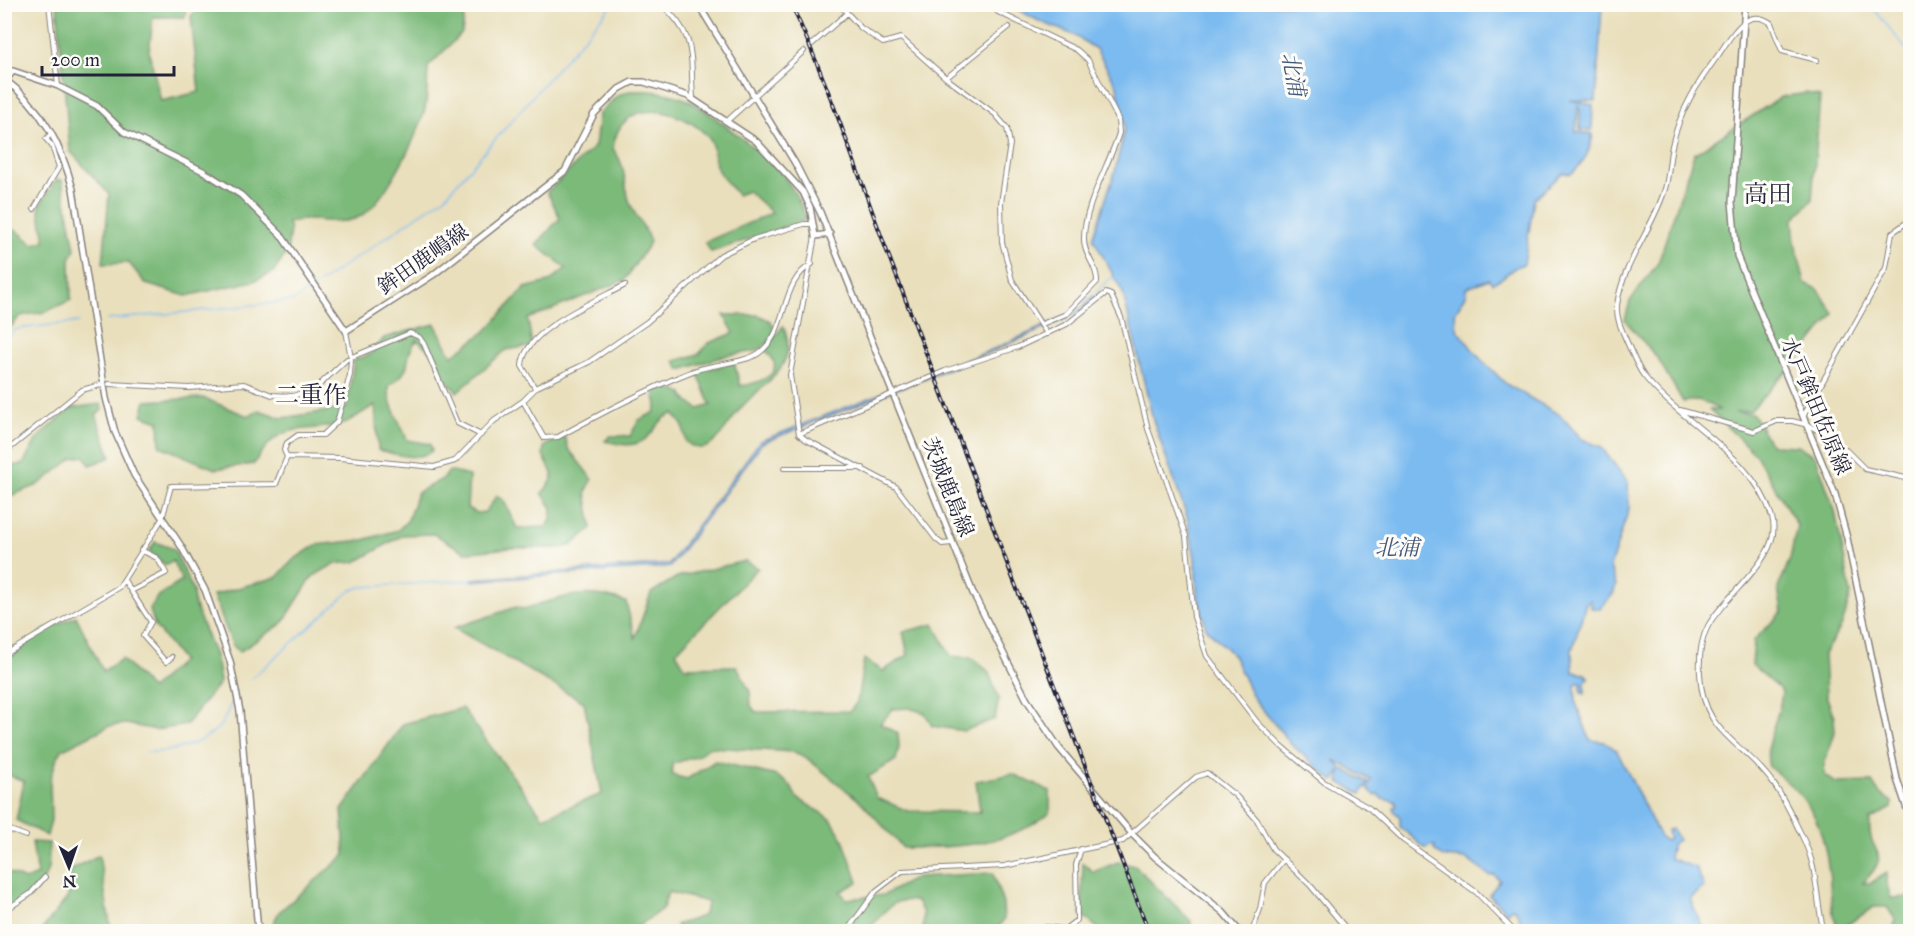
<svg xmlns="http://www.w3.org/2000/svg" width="1915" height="936" font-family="'IM FELL Great Primer','Noto Serif JP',serif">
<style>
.forest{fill:#7cba7a;stroke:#4f6e5a;stroke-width:1.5}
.water{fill:#7cbbf0;stroke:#4f6e96;stroke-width:1.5}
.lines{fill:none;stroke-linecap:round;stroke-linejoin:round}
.stream{stroke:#7cbbf0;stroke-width:1.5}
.street-casing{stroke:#86807c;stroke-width:6}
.secondary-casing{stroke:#86807c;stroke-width:8}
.primary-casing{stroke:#86807c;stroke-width:8}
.street{stroke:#fff;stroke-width:4}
.secondary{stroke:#fff;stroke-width:5}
.primary{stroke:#fff;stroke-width:5}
.rail-casing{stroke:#22223b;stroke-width:4}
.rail{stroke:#fdfcf7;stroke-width:1.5;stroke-dasharray:4.5;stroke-linecap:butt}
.labels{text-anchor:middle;stroke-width:6;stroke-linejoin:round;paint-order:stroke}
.street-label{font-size:21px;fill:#22223b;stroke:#fdfcf7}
.water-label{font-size:22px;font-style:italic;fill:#42587a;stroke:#fdfcf7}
.quarter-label{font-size:24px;fill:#22223b;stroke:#fdfcf7}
</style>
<rect width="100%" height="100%" fill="#fdfcf7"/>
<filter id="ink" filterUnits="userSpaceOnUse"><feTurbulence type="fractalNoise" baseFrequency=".0167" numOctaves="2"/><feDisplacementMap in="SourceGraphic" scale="12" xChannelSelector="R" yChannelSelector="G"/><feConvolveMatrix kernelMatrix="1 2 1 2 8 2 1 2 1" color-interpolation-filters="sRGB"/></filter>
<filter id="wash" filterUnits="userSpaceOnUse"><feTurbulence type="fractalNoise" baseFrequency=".008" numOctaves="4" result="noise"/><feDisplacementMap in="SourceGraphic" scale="24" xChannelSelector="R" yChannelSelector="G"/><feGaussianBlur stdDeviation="1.35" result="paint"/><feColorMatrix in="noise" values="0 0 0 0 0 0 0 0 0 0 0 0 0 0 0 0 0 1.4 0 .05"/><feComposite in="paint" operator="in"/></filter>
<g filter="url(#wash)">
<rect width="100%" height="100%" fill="#e9dfbc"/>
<path class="forest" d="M 466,4 L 462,33 L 428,67 C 427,82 428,100 424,113 C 416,138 383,206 359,217 C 336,228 312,214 288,223 L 290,230 L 287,252 L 274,272 L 254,281 L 186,296 L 146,284 L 129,263 L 103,264 L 109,194 L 70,151 L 57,5 L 186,5 L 185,17 L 153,17 L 149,52 L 161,101 L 199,92 L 191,16 L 199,7 L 198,5 Z
M 629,91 C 648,90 670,92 688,100 C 707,110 774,161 786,179 C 795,192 802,205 806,220 L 711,252 L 705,242 L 772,213 L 748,191 L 737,195 C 731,187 722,178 717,169 C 713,160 715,146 709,138 C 682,107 619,94 613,149 C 627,166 623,184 630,203 C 635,217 646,227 650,242 L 625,280 L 528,319 L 532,346 L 506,350 L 457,392 L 441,374 L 437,357 L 417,340 C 400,360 418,366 389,386 C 387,405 401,422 407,440 L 430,444 L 432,451 C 418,462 394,454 378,450 L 375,405 C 364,411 350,423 338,425 C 296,433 279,421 254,464 L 215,469 L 160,446 L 159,421 L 142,415 L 146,401 L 203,398 L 248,416 L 259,410 L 282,418 L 347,408 L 354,360 L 371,354 L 384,338 L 435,324 L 452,356 L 486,331 L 525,288 L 549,282 L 566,268 L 536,245 L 560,218 L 547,192 L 595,146 L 599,114 L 617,96 Z
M 1807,93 L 1820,97 L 1812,200 L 1793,220 L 1795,243 L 1805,283 L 1818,289 L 1834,314 L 1798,359 L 1750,411 L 1735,412 L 1753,414 L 1771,445 L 1799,446 L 1816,457 L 1835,511 L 1851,594 L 1842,625 L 1824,654 L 1826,695 L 1834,717 L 1835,732 L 1824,765 L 1825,775 L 1836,783 L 1872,782 L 1879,793 L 1892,802 L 1892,808 L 1870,820 C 1866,856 1896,849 1863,883 L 1871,883 L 1887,873 L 1886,882 L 1891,898 L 1910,897 L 1910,931 L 1893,931 L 1895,919 L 1887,907 L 1874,907 L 1839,930 C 1831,915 1831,898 1830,881 C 1824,825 1814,801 1769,767 C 1762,741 1781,718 1782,691 L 1752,665 L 1754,640 L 1782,612 L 1778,588 L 1790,559 L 1797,525 L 1756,455 L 1710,410 L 1720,410 L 1699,400 L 1683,402 L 1658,359 L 1625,320 L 1630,301 L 1658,263 L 1694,154 L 1781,97 Z
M 56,180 L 62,180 L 75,249 L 70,259 L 71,300 L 45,312 L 20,316 L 5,334 L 5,238 L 15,229 L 33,244 L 45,241 L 39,207 Z
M 724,315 L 758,315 L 771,321 L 775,330 L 770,341 L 757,351 L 728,355 L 680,370 L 675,361 L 699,354 L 709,343 L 734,333 Z
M 783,326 C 802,366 761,384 740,409 C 727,424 711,463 686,442 L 683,426 L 674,414 C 658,416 654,438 638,443 C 627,447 615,443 605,441 L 610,436 L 630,436 L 639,420 L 655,412 L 657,404 L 654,393 L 663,387 L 682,393 L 687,401 L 699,409 L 711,405 L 697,372 L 734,362 L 740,386 C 760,383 790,373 765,350 Z
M 101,404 L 102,410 L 96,415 L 111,457 L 90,465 L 85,456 L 73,458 L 38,485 L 5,498 L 5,467 L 23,464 L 37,439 L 71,408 Z
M 565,437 L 568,448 L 592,479 L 586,492 L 592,528 L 572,545 L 561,548 L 510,548 L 471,552 L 465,552 L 434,534 L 403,535 L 356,562 L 334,564 L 312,577 L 283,623 L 239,652 L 232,644 L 213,595 L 277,577 L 293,560 L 316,545 L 363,540 L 398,530 L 408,520 L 417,493 L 444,478 L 449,471 L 469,476 L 467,508 L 477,513 L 485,512 L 497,496 L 504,501 L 517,528 L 546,527 L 551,520 L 552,508 L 542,493 C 560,474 551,474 543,455 L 544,446 Z
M 155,542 L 174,549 L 193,591 L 194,604 L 216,658 L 220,682 L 186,725 L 156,730 L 126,724 L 109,726 L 63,749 L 57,758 L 50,780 L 51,820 L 47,836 L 16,820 L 24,781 L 5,774 L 4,653 L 10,658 L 43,631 L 76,616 L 103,671 L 122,659 L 151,689 L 182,661 L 155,626 L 150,610 L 157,597 L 182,581 L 173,561 L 165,565 L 149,551 Z
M 745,561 L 758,568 L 676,652 L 685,667 L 737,666 L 750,692 L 751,706 L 756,712 L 850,711 L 857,702 L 864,659 L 883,671 L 908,655 L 903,632 L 934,624 L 951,656 L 972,658 L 988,671 L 999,699 L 995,719 L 964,731 L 932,726 L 925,713 L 909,708 L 893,709 L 880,724 L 898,733 L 899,747 L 896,760 L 868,777 L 877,798 L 908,811 L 980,812 L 976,781 L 1013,774 L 1050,791 L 1050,813 C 1005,847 957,847 903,848 L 862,803 L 804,756 L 793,752 L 710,747 L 697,756 L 672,764 L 672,775 L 687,779 L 715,761 L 777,776 L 790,785 L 797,798 L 831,819 L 843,839 L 858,882 L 840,892 L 847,899 L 884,895 L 917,877 L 993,873 L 1003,904 L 1004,920 L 995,931 L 923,931 L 923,913 L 917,902 C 890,895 884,915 867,931 L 680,931 L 676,925 L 703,916 L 708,902 L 668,892 L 663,908 L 632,931 L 269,932 L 279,912 L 345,855 L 342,810 L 403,724 L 462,708 L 543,817 L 602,794 L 584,702 L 454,628 L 516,607 L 523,609 C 563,597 585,587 626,602 L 635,638 L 651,593 L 677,577 Z
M 32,842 L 49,843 C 48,852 50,863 47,872 C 41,889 22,906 5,909 L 5,871 L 25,880 L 37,875 Z
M 99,855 L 111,931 L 41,931 L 68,897 L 69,871 Z
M 1118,862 L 1135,866 L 1191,921 L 1190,931 L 1101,931 L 1081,914 L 1083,863 L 1093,872 Z"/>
<path class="water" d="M 1009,5 L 1602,5 L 1596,101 L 1569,100 L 1593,105 L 1592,130 L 1580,130 L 1580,109 L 1578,106 L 1576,132 L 1593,134 C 1590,151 1585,162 1571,174 L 1563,173 L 1534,199 L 1524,264 C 1511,266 1506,279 1492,283 L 1489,279 L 1466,288 L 1466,295 L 1455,313 L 1457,329 L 1476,354 L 1506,384 L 1560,415 L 1582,439 L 1601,447 L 1628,482 L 1629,509 L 1610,567 L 1616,585 L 1613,594 L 1600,609 L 1591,608 L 1591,600 L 1586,603 L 1572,650 L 1573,672 L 1585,674 L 1589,678 L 1585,682 L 1585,694 L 1581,693 L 1581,682 L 1575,684 L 1576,703 L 1590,740 L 1605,742 L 1617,751 L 1660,837 L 1666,841 L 1669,838 L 1667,831 L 1672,829 L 1678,840 L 1672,844 L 1669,858 L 1696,868 L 1704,887 L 1690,899 L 1704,931 L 1526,931 L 1515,909 L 1511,908 L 1507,913 L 1489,895 L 1500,880 L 1494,875 L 1490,876 L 1466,859 L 1443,857 L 1434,850 L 1435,846 L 1429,846 L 1426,849 L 1400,827 L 1400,817 L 1394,811 L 1394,807 L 1397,806 L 1395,801 L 1382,799 L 1378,794 L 1376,796 L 1367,788 L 1371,780 L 1334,760 L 1341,768 L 1368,782 L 1361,794 L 1339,782 L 1341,771 L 1334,781 L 1328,777 L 1291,744 L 1254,699 L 1233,655 L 1206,628 L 1197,591 L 1195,558 L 1187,517 L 1153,420 L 1123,293 L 1093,238 L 1115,171 L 1125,127 L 1117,86 L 1096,49 L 1074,35 L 1039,21 Z
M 1092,296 L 1094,298 L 1083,311 L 1072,316 L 996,350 L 762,443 L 670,567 L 472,581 L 472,579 L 669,564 L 760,441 L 996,348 L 1071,314 L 1082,308 Z"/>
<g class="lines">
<path class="stream" d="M 1870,4 L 1910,54
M 318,284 L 445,197 L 613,4
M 1092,297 L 1109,279 L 1116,278
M 107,320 L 293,301 L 314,287
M 4,340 L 16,329 L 79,322
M 252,678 L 350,591 L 361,587 L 472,580
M 146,752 C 170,753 203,745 220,726 C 225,720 228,709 233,701"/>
</g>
</g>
<g filter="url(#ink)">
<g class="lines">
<defs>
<path id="street" d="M 49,4 L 58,86
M 661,4 C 697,36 690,54 693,98
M 839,4 L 861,28 L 883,43 L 901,38 L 946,78 L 995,114 L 1007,128 L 1010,144 L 1001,203 L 1002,242 L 1012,280 L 1047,334
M 989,4 L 998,12 L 1077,50 L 1088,60 L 1118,119 L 1119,133 C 1109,165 1084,206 1084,238 C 1083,255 1098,266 1097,282 L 1066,314 L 1042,324
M 811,45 L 846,14
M 1817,60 L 1782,51 L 1771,23 C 1746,5 1731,37 1719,54 C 1697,84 1680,110 1672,146 C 1669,160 1669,176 1665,189 C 1653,229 1623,262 1617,305 C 1616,319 1622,330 1627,342 C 1632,353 1637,367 1644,376 C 1683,425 1753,454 1772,517 C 1784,557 1725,593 1708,626 C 1700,641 1699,657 1700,674 C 1703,733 1739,739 1770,779 C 1783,795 1793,818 1802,836 C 1819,870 1815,898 1824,932
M 4,67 L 13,71
M 946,78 L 1009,27
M 4,96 L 12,85
M 727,121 L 804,51
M 34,209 L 59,167 L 52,146 L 46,139 L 52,133
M 815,236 L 790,375 L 799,434 L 805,439 L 896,487 L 936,539 L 942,544 L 952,543
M 109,384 L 189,388 L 244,384 L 272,395 L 293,396 L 316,388 L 347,359 L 410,333 L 419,337 L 424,344 L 457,423 L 481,435
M 535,388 L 522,366 C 523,330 596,301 625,285
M 523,401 L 544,438 L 558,437 C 602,413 647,389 693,371 C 712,364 745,363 759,353 C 789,332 779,282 812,264
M 1680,410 L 1754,431 L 1777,421 L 1792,421 L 1808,425 L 1836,440 L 1865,469 L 1910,479
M 1804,415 L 1886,268 L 1892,233 L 1910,220
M 799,434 L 945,371 L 1018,347 L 1067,324 L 1106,293 L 1111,295 L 1121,317 L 1148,429 L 1186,536 L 1194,617 L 1207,656 L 1257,722 L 1281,746 L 1324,782 L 1369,808 L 1403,840 L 1476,892 L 1515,932
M 4,453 L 82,390 L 100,385
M 287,457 L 340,458 L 434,467 L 455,461 L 494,421 L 523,401 L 537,387 L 589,362 L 647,322 L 721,255 L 754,239 L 804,224 L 813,224
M 784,468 L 863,468
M 124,580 L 131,591 L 166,573 L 157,558 L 141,550
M 131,591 L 151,622 L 143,636 L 166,662 L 172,657
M 4,655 L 119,587 L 162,519 L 171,486 L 276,484 L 287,457 L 284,450 L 287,443 L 298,435 L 323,435 L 337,422 L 350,375 L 351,358 L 346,331
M 4,828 L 26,836
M 4,911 L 30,894 L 45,877
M 846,932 L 876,891 L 902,871 L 1004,866 L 1123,841 L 1196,777 L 1207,773 L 1236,796 L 1257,820 L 1273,849 L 1310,885 L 1349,932
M 1035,932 L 1046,927 L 1065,929 L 1077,920 L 1076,865 L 1081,849
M 1252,932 L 1260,909 L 1265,883 L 1284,859"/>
<path id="secondary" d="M 4,79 C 42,107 61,145 73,189 L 106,398 L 115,432 L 134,475 L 181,546 L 205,590 L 230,661 L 240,711 L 258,932
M 6,80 L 13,71 L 58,86 L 97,106 L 124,132 L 203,171 L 241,195 L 281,235 L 346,331 L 433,275 L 565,171 L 594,114 L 619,89 L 632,82 L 644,82 L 688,96 L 756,141 L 803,192 L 810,207 L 815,236 L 830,234"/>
<path id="primary" d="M 698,4 L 795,163 L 820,212 L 973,593 L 1027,700 L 1059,748 L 1132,834 L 1155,857 L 1223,912 L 1240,932
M 1745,4 L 1732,202 L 1737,256 L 1835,494 L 1847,538 L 1897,779 L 1910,818"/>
</defs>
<use href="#street" class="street-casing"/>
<use href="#secondary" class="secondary-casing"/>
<use href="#primary" class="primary-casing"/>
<use href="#street" class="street"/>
<use href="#secondary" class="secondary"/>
<use href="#primary" class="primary"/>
<defs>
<path id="rail" d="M 791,4 C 832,91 861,185 896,275 C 980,493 1065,712 1149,932"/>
</defs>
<use href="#rail" class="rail-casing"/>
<use href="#rail" class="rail"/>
</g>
</g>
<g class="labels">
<g class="street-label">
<text transform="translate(423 259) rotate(-35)" y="7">鉾田鹿嶋線</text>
<text transform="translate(1816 406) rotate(67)" y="7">水戸鉾田佐原線</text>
<text transform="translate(948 487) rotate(68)" y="7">茨城鹿島線</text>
</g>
<g class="water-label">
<text transform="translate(1294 74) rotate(79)" y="8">北浦</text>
<text x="1397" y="555">北浦</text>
</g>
<g class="quarter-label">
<text x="1768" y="202">高田</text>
<text x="311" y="403">二重作</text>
</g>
</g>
<rect width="1915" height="936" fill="none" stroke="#fdfcf7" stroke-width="24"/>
<g transform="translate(69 867) rotate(178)" stroke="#fdfcf7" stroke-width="4.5" paint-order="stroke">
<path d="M0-4.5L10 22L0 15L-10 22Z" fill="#22223b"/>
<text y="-9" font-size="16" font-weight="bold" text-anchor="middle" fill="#22223b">N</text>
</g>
<path d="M42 66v9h132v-9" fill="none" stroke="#22223b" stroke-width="3"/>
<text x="51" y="66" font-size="18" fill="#22223b" stroke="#fdfcf7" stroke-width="4.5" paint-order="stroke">200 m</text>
</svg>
